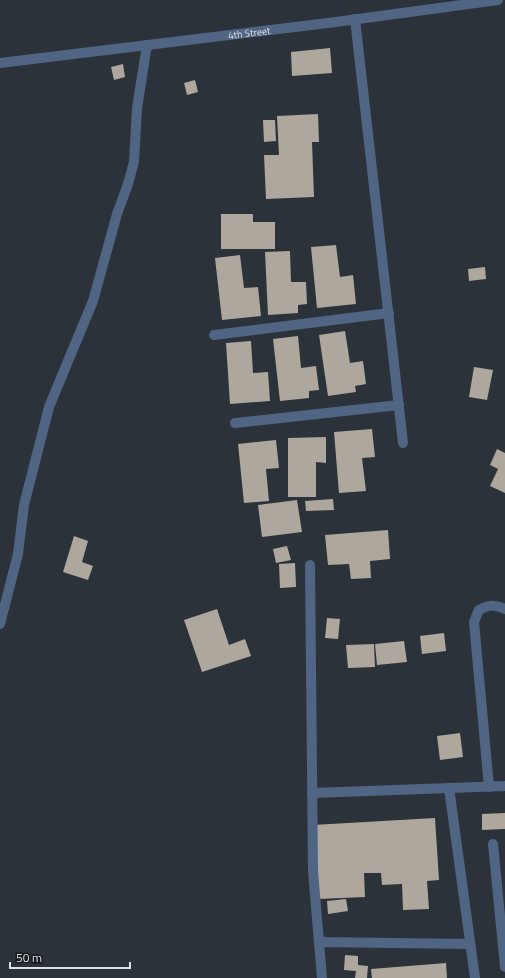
<svg xmlns="http://www.w3.org/2000/svg" width="505" height="978" font-family="'Titillium Web',sans-serif">
<style>
.building{fill:#aea79e}
.lines{fill:none;stroke-linecap:round;stroke-linejoin:round}
.minor{stroke:#506584;stroke-width:10}
.labels{text-anchor:middle;stroke-width:4;stroke-linejoin:round;paint-order:stroke}
.street-label{font-size:10px;fill:#dee1e6;stroke:#17191d}
</style>
<rect width="100%" height="100%" fill="#2c3239"/>
<path class="building" d="M 330,48 L 332,73 L 292,76 L 291,52 Z
M 123,64 L 125,77 L 114,80 L 111,67 Z
M 195,80 L 198,92 L 187,95 L 184,83 Z
M 318,114 L 319,142 L 312,142 L 314,197 L 266,199 L 264,155 L 279,155 L 277,116 Z
M 263,120 L 275,120 L 276,141 L 264,142 Z
M 221,214 L 253,214 L 253,222 L 275,222 L 275,249 L 221,249 Z
M 336,245 L 340,277 L 353,275 L 356,304 L 317,308 L 311,247 Z
M 290,251 L 291,282 L 306,282 L 307,304 L 298,305 L 298,313 L 268,315 L 265,252 Z
M 240,255 L 244,288 L 258,287 L 261,316 L 222,320 L 215,258 Z
M 485,267 L 486,279 L 469,281 L 468,269 Z
M 345,331 L 350,363 L 363,361 L 366,384 L 355,386 L 356,392 L 328,396 L 319,335 Z
M 298,336 L 301,368 L 316,366 L 319,390 L 309,391 L 309,398 L 280,401 L 273,339 Z
M 251,341 L 253,373 L 268,372 L 270,401 L 230,404 L 226,343 Z
M 474,367 L 493,370 L 487,400 L 469,397 Z
M 372,429 L 375,457 L 362,458 L 366,491 L 339,493 L 334,432 Z
M 326,437 L 326,463 L 316,462 L 316,497 L 288,497 L 288,438 Z
M 276,440 L 279,468 L 266,469 L 269,501 L 244,503 L 238,444 Z
M 497,449 L 505,453 L 505,493 L 490,486 L 498,469 L 490,465 Z
M 333,499 L 334,510 L 306,511 L 305,501 Z
M 297,500 L 302,532 L 262,537 L 258,505 Z
M 388,530 L 390,559 L 370,561 L 371,578 L 351,579 L 349,564 L 328,565 L 325,535 Z
M 74,536 L 88,541 L 82,562 L 93,566 L 88,580 L 63,572 Z
M 287,546 L 291,560 L 276,563 L 273,549 Z
M 295,563 L 296,587 L 280,588 L 279,564 Z
M 217,609 L 229,645 L 245,639 L 251,656 L 202,672 L 184,620 Z
M 327,618 L 340,619 L 338,639 L 325,638 Z
M 444,633 L 446,651 L 422,654 L 420,636 Z
M 404,641 L 407,662 L 377,665 L 375,644 Z
M 374,644 L 375,667 L 348,668 L 346,645 Z
M 460,733 L 463,757 L 440,760 L 437,736 Z
M 505,813 L 505,829 L 482,830 L 482,814 Z
M 435,818 L 439,880 L 427,881 L 429,909 L 403,910 L 402,884 L 382,885 L 381,873 L 364,873 L 365,897 L 318,899 L 313,825 Z
M 346,899 L 348,911 L 328,914 L 327,901 Z
M 345,955 L 358,956 L 358,965 L 368,966 L 367,978 L 355,978 L 356,971 L 344,970 Z
M 446,963 L 447,978 L 372,978 L 371,969 Z"/>
<g class="lines">
<g class="minor">
<path d="M 355,19 L 403,443"/>
<path id="s1" d="M 0,63 L 336,22 L 498,0"/>
<path d="M 214,335 L 389,313"/>
<path d="M 235,423 L 399,405"/>
<path d="M 310,565 L 313,871 L 322,978"/>
<path d="M 0,624 L 18,554 L 24,505 L 49,407 L 93,301 L 117,214 L 128,184 L 134,162 L 137,108 L 147,45"/>
<path d="M 489,787 L 474,622 L 479,610 C 488,605 495,604 505,609"/>
<path d="M 449,788 L 475,978"/>
<path d="M 312,793 L 505,786"/>
<path d="M 493,844 L 505,967"/>
<path d="M 319,942 L 470,944"/>
</g>
</g>
<g class="labels">
<g class="street-label">
<text dy="4" stroke="none"><textPath href="#s1" startOffset="251">4th Street</textPath></text>
</g>
</g>
<path d="M10 962v6h120v-6" fill="none" stroke="#dee1e6" stroke-width="2"/>
<text x="16" y="962" font-size="12" fill="#dee1e6" stroke="#17191d" stroke-width="3" paint-order="stroke">50 m</text>
</svg>
